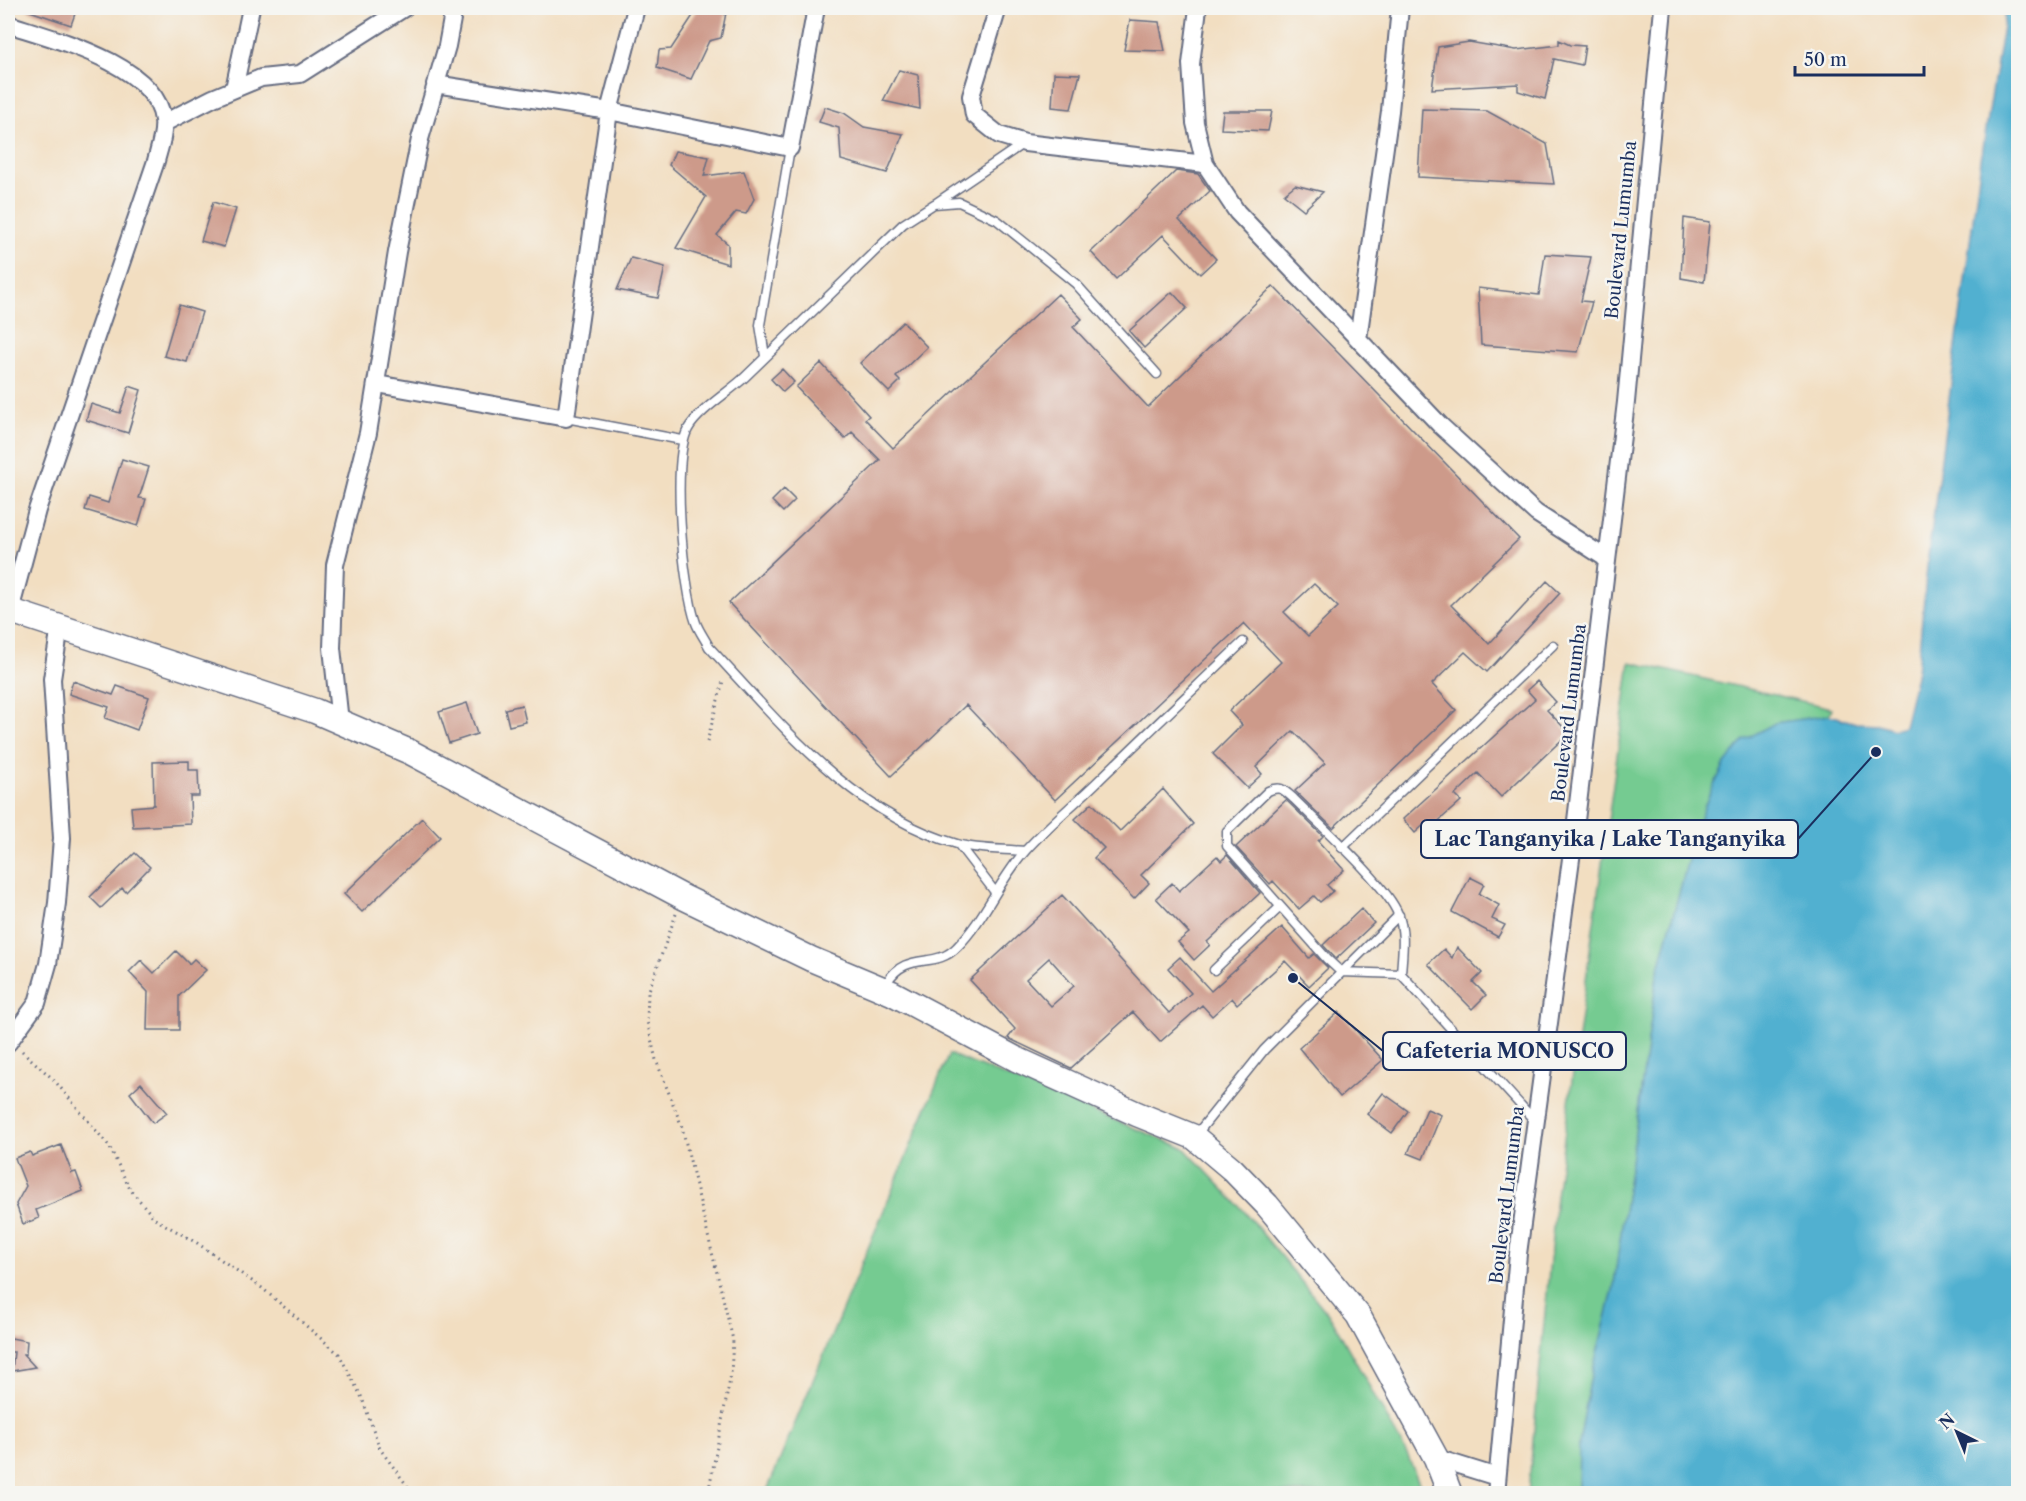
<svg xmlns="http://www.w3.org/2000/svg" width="2026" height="1501" font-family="'Libre Caslon Text',serif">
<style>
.green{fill:#74cb91;stroke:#487d78;stroke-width:1.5}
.water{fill:#51b0d0;stroke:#367097;stroke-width:1.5}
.building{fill:#cd9a8a;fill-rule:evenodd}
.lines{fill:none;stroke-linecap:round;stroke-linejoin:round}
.lane-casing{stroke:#666c81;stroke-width:11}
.street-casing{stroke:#666c81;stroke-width:20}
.secondary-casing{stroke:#666c81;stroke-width:27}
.path{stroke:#666c81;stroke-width:3;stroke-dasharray:1.5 4.5;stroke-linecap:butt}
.lane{stroke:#fff;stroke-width:8}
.street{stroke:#fff;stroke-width:16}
.secondary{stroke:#fff;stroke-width:24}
.labels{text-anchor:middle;stroke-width:5;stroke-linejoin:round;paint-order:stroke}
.street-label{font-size:18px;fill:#1b2f5e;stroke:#f6f6f2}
.leader{fill:none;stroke:#1b2f5e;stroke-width:2}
.callout-dot{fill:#1b2f5e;stroke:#f6f6f2;stroke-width:2}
.callout{fill:#f6f6f2;stroke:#1b2f5e;stroke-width:2}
.callout-label{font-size:20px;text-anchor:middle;font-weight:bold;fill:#1b2f5e}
</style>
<rect width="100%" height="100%" fill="#f6f6f2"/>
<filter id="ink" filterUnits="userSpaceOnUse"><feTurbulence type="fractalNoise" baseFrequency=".0167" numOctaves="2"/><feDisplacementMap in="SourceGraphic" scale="12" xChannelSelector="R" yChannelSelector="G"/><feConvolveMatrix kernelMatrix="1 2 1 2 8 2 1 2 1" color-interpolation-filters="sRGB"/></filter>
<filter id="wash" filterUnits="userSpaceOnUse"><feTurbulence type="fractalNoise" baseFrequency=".008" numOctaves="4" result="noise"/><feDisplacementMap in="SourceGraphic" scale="24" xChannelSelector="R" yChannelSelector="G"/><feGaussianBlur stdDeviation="1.35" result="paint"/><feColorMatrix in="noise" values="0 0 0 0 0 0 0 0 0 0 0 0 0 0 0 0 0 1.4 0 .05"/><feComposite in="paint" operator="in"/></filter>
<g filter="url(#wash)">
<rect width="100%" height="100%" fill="#f2dec1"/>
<path class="green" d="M 1630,662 L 1832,708 L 1829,715 L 1775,723 L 1725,764 L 1709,795 L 1697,826 L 1657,976 L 1613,1291 L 1590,1381 L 1579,1444 L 1578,1493 L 1528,1494 L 1556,1196 Z
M 949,1054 L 1184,1148 L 1244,1211 L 1332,1319 L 1408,1456 L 1423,1493 L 766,1493 Z"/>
<path class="water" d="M 2006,8 L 2018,8 L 2018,1493 L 1578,1493 L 1579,1444 L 1590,1381 L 1613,1291 L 1657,976 L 1697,826 L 1709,795 L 1725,764 L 1744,740 L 1775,723 L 1829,715 L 1856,723 L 1878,724 L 1894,729 L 1904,726 L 1917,672 L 1928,557 L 1981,160 Z"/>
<g id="blocks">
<path class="building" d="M 28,8 L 77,8 L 71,25 L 27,10 Z
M 698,8 L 727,8 L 721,38 L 709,41 L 691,79 L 657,68 L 659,50 L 671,49 Z
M 1130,20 L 1159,22 L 1165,51 L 1124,50 Z
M 1559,40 L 1570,45 L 1585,46 L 1582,65 L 1554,59 L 1545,99 L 1518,91 L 1518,84 L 1432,89 L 1438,47 L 1469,42 L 1516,50 L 1559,45 Z
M 899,70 L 918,75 L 920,109 L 883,101 Z
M 1054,73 L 1080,74 L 1071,109 L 1052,107 Z
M 825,107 L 844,113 L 864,127 L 903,134 L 887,173 L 841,160 L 839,128 L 819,122 Z
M 1422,109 L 1487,111 L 1547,144 L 1554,184 L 1418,177 Z
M 1223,111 L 1272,111 L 1268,131 L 1221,129 Z
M 675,151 L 709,157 L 704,176 L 744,171 L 754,199 L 746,214 L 736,212 L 717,235 L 728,244 L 728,264 L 676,248 L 706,197 L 669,165 Z
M 1176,171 L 1198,174 L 1210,191 L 1179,220 L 1216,259 L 1200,274 L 1163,235 L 1116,279 L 1091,252 Z
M 1295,185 L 1323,192 L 1304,210 L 1284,194 Z
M 213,202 L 236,209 L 224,247 L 201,241 Z
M 1684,218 L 1710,222 L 1704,282 L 1681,278 Z
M 1545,254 L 1591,257 L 1581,301 L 1592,302 L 1578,352 L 1481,345 L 1478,288 L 1539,295 Z
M 631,258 L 665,267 L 658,298 L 617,290 Z
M 1273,286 L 1519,539 L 1451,605 L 1489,644 L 1547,581 L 1560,593 L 1487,672 L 1465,652 L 1432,684 L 1456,710 L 1333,828 L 1295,791 L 1325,763 L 1293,731 L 1256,767 L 1262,774 L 1247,788 L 1213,754 L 1242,725 L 1229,711 L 1281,662 L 1244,623 L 1055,800 L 966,705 L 891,776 L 729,603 L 880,460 L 852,432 L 845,439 L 796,387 L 821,363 L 869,416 L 865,419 L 893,448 L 1058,294 L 1082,319 L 1073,327 L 1148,407 ZM 1314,584 L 1338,607 L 1308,636 L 1284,612 Z
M 1172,292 L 1187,308 L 1144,348 L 1129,331 Z
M 179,305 L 202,312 L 187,362 L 164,356 Z
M 903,322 L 927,347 L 896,377 L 900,381 L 889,392 L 860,363 Z
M 782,369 L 794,382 L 783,392 L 771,379 Z
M 129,386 L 141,390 L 128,433 L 86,420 L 91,404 L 120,413 Z
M 122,459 L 149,467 L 139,498 L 146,499 L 138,526 L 85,510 L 89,497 L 108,503 Z
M 784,489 L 795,500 L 783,512 L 772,501 Z
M 73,681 L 113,695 L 117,686 L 149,697 L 137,730 L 105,718 L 109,707 L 69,694 Z
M 1537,681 L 1556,702 L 1547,710 L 1569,733 L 1501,797 L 1478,773 L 1455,795 L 1461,801 L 1433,826 L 1428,821 L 1415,833 L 1403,819 L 1535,699 L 1527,690 Z
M 467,703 L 477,734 L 449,743 L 439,712 Z
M 522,705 L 526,722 L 509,726 L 505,709 Z
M 189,761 L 189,770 L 198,770 L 199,796 L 190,796 L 191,824 L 133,827 L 131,807 L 154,805 L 153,762 Z
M 1163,789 L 1193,824 L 1141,875 L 1149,883 L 1134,899 L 1094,858 L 1104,848 L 1075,819 L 1092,803 L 1120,831 Z
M 1286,800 L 1323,836 L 1318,841 L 1344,870 L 1327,885 L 1333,891 L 1320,902 L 1314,896 L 1299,909 L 1273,881 L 1270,884 L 1236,847 Z
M 422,818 L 440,837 L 362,912 L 344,894 Z
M 135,853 L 150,867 L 126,892 L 122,888 L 101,908 L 90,897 Z
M 1227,855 L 1260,893 L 1207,942 L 1210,945 L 1194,960 L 1178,942 L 1189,933 L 1156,898 L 1172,883 L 1179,891 L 1217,856 L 1221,861 Z
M 1470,877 L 1484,884 L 1479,894 L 1499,905 L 1492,919 L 1505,925 L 1498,937 L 1452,912 Z
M 1062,895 L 1169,1013 L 1191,993 L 1168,968 L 1180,957 L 1211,991 L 1282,927 L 1309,958 L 1314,954 L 1328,968 L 1309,986 L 1285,961 L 1237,1004 L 1232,998 L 1212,1016 L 1202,1005 L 1160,1042 L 1133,1012 L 1071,1068 L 1008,1038 L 1015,1029 L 970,980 ZM 1049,958 L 1074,986 L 1051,1006 L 1026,979 Z
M 1361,909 L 1374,923 L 1336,959 L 1323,945 Z
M 1457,947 L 1482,973 L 1473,982 L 1486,995 L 1472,1009 L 1428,964 L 1444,949 L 1452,958 Z
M 176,951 L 189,964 L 194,959 L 206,970 L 179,996 L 179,1030 L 147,1030 L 148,992 L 129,972 L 141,960 L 154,973 Z
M 1339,1012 L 1383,1060 L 1340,1097 L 1299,1048 Z
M 141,1083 L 167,1113 L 153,1123 L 130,1093 Z
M 1383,1093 L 1408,1111 L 1392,1133 L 1367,1114 Z
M 1427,1109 L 1441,1115 L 1423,1159 L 1408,1153 Z
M 61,1145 L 72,1173 L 76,1172 L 83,1191 L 36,1210 L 39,1218 L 23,1224 L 16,1204 L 26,1186 L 15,1158 L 30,1152 L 32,1156 Z
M 11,1338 L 27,1341 L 26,1354 L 23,1354 L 35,1367 L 12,1371 L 14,1352 L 8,1352 Z"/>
</g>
</g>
<g filter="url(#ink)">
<use href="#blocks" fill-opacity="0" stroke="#666c81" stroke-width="1.5"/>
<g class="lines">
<defs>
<path id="lane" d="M 936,203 L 1024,143
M 765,356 L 760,325 L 790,148
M 566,418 L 682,440
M 959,845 L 995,892
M 1342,848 L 1553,645
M 1025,851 C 1003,849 978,850 957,844 C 852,814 781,724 709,647 C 705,639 699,631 696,623 C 683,588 671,460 688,429 C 698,411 729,392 745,377 C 798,326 851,275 903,224 L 934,204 L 959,202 L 997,220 L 1076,284 L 1157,374
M 1214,970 L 1280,907
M 1401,974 C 1402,955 1406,933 1398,914 C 1387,885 1319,824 1294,799 C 1284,790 1280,785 1268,791 L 1227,831 L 1227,846 L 1327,959 L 1341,972 L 1401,974 L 1535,1121
M 890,987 L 887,982 C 907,950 935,970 957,947 C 985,919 999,880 1026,850 C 1047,827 1072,806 1095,784 C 1144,736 1194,689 1243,642
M 1196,1135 L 1264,1050 L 1399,915"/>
<path id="street" d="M 998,8 L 971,96 L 974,115 L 999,135 L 1025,143 L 1205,164
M 1198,8 L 1191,64 L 1195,123 L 1205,164 L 1237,212 L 1441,426 L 1536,513 L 1607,559
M 8,24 C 53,39 156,64 163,120 C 165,133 159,149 156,161 L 37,510 L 10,611
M 435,84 L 609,111 L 790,148 L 816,8
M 234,89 L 251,8
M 164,123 L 213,98 L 261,78 L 300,74 L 404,8
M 1358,339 L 1390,111 L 1400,8
M 377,384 L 566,418 L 609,111 L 636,8
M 340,722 L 332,648 L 335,565 L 368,433 L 397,252 L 420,139 L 447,46 L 454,8
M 8,1043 L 37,1003 L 48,964 L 57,903 L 62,838 L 52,679 L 60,626
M 1436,1458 L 1497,1477
M 1496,1494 L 1518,1254 L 1575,829 L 1626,402 L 1663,8"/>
<path id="secondary" d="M 8,610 L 315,711 L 410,752 L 683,897 L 811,959 L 892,993 L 1016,1059 L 1137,1114 L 1194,1137 L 1232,1169 L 1267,1205 L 1358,1315 L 1436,1458 L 1450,1494"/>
</defs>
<use href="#lane" class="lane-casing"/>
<use href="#street" class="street-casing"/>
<use href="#secondary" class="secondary-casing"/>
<path class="path" d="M 707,742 L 723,681
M 676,914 L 648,993 L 647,1021 L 656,1060 L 682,1127 L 733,1340 L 731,1374 L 708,1494
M 22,1051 L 54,1080 L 109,1146 L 130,1189 L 155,1219 L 197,1243 L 262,1288 L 339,1354 L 362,1398 L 380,1449 L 408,1487 L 417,1494"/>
<use href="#lane" class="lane"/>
<use href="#street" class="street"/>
<use href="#secondary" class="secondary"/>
</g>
</g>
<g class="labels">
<g class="street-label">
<text transform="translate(1621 230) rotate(-84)" y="6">Boulevard Lumumba</text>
<text transform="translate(1569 713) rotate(-83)" y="6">Boulevard Lumumba</text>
<text transform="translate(1507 1195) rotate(-83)" y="6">Boulevard Lumumba</text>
</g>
</g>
<path class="leader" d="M1876 752L1798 839M1293 978L1383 1051"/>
<g class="callout-dot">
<circle cx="1876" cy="752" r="6"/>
<circle cx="1293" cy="978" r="6"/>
</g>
<g class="callout">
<rect x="1421" y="820" width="377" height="38" rx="6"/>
<rect x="1383" y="1032" width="243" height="38" rx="6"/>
</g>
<g class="callout-label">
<text x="1610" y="846">Lac Tanganyika / Lake Tanganyika</text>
<text x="1505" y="1058">Cafeteria MONUSCO</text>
</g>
<rect width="2026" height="1501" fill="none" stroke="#f6f6f2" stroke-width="30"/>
<g transform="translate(1957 1432) rotate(317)" stroke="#f6f6f2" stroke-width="4.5" paint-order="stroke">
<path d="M0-4.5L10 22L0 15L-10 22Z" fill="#1b2f5e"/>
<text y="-9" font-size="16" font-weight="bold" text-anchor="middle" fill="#1b2f5e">N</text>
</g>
<path d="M1795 66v9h129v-9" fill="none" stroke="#1b2f5e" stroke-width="3"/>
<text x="1804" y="66" font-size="18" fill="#1b2f5e" stroke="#f6f6f2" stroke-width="4.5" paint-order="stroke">50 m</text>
</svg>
